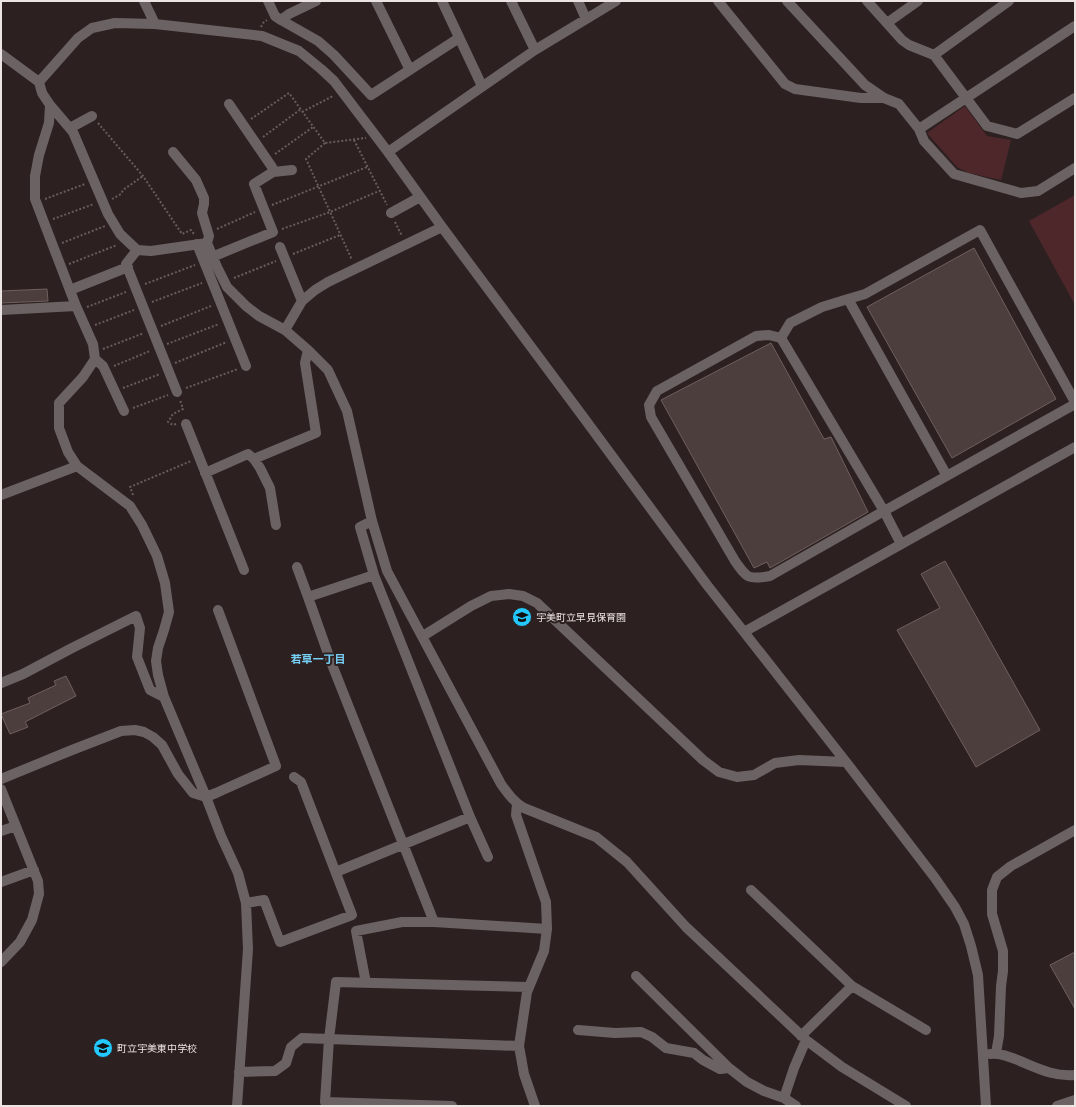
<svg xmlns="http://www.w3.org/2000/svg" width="1076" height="1107" font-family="'Fira Sans','Noto Sans JP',sans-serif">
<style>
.green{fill:#4e272a}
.building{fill:#4d3e3e;stroke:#6f5f5f}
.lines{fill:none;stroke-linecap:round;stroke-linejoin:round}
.path{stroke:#685c5c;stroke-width:2;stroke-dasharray:2 2;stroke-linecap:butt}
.minor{stroke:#6b6363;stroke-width:10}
.labels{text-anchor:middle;stroke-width:4;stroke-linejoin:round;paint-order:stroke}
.poi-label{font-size:10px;fill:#ece3e3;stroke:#2d2020;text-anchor:start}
.neighbourhood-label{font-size:11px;font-weight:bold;fill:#76cff4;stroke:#2d2020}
</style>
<rect width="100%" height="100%" fill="#2d2020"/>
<path class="green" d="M 965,106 L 987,136 L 1011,140 L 1001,180 L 969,173 L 957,167 L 927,133 Z
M 1075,195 L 1075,305 L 1029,221 Z"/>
<path class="building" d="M 974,248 L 1056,399 L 952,458 L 867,307 Z
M 47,289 L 48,301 L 1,303 L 1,291 Z
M 771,343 L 824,439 L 831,437 L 868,512 L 770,568 L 767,562 L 754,568 L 661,400 Z
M 945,561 L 1040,730 L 976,767 L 897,630 L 940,608 L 921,574 Z
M 66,676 L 76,696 L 25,722 L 28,727 L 10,734 L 1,714 L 30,703 L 28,698 L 56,685 L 54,681 Z
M 1075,952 L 1075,1009 L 1050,965 Z"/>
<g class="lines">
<path class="path" d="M 261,27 L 263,23 L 267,20
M 302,112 L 333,96
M 251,119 L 289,93 L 325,143 L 366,138
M 98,123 L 143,176 L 182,234 L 191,230 L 194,234
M 263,137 L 301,109
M 354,140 L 387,205
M 325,143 L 306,159 L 352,260
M 275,154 L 313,127
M 45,199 L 85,184
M 112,199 L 121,194 L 123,190 L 143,176
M 272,205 L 367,167
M 53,219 L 94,204
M 395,222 L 402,236
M 217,229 L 255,212
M 282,229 L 330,212 L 379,191
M 62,243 L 105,226
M 293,254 L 340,235
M 69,264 L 117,245
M 234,278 L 276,261
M 145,284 L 195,265
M 152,302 L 202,283
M 87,307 L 126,292
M 95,325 L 134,310
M 161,326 L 211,306
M 167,344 L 219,324
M 103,349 L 144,333
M 175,363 L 227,342
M 114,366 L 150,351
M 123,388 L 160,374
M 186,388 L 238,369
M 133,408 L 168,395
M 176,424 L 173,425 L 168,422 L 173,414 L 183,409 L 180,400
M 133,495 L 130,487 L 191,461"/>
<path class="minor" d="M 144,1 L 155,24
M 268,1 L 275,16 L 281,20 L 289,14 L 316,1
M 376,1 L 410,70
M 442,1 L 482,86
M 511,1 L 535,50
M 578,1 L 586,19
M 718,1 L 785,84 L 795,89 L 861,98 L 884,98 L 899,104 L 919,129 L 924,141 L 954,174 L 1021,193 L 1038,191 L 1075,168
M 787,1 L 865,85 L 884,98
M 867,1 L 902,40 L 909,45 L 934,55 L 987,126 L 1017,134 L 1075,98
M 281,20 L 318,41 L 334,55 L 371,95 L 459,38
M 887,23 L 918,1
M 1,54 L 39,82 L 78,38 L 92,28 L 115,23 L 155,24 L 262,36 L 299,51 L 321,69 L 334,81 L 388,152 L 442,227 L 584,418 L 707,585 L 744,632 L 846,762 L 935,878 L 955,907 L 964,924 L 971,946 L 978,975 L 986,1106
M 934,55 L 1009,1
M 39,82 L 42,93 L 50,105 L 49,123 L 39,155 L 35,176 L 35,199 L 76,306 L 93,344 L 95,359 L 83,377 L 59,403 L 59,428 L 68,452 L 77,466 L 130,506 L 142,525 L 157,556 L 165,583 L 169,612 L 164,630 L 158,648 L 156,661 L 158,675 L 164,697 L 206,797 L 221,836 L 238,873 L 246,903 L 248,949 L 237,1106
M 50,105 L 73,132 L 108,214 L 120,234 L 137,250 L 151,251 L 207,243 L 217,267 L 227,287 L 246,306 L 259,316 L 285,330 L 308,350 L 328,370 L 347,411 L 372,521 L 387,571 L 501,784 C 508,794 514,802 524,808 L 596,837 L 627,862 L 686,927 L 806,1040 L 842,1067 L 906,1106
M 70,128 L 92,116
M 919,129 L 1075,26
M 173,152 L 196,180 L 204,198 L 204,204 L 202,213 L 209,236 L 207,243
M 388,152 L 535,50 L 616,1
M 273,172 L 292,170
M 391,213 L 420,197
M 197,244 L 246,366
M 280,247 L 302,301
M 137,250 L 126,264 L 177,392
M 212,257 L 273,232 L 254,184 L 273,172 L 272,167 L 229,104
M 70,290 L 128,267
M 848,299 L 865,294 L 980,230 L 1075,402
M 1,310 L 76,306
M 285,330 L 302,301 L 315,290 L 328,282 L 442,227
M 769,335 L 781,338 L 884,511 L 770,576 C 748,580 747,578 735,561 L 651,417 L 649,405 L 657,391 L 756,336 Z
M 781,338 L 790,323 L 822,307 L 848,299 L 947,476
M 95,359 L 103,366 L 124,411
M 186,424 L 244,570
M 254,459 L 260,468 L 270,488 L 276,525
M 205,473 L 248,454 L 254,459 L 316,433 L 305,363 L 308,350
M 1,495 L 77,466
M 372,521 L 360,527 L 374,575 L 308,597 L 331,662 L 434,922 L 547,929
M 901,544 L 884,511 L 1075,404
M 297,567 L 308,597
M 374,575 L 470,817 L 488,857
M 744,632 L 1075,447
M 423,636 L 471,606 L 491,596 L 509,594 L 523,596 L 537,603 L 703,760 L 719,772 L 737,777 L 754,775 L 775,763 L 799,760 L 846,762
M 1,683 L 23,674 L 72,648 L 136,616 L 140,628 L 137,657 L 150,690 L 164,697
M 1,779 L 72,750 L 121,731 L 135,730 L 144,732 L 153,737 L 162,745 L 178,774 L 193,793 L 206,797 L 216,793 L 276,766 L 218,610
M 1,789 L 38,881 L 39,894 L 32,920 L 20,942 L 1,962
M 517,804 L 516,815 L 546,902 L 547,929 L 544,951 L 527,992 L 519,1046 L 524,1074 L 535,1106
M 1,831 L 16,826
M 336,872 L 470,817
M 1,882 L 34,870
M 751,890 L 852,986 L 926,1030
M 246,903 L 264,900 L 280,942 L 352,915 L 301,782 L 294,777
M 636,976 L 729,1068 L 747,1082 L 764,1091 L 784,1098 L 796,1106
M 366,983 L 356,931 L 402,922 L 434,922
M 578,1030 L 615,1033 L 641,1032 L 652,1037 L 666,1048 L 694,1053 L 703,1060 L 720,1069 L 729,1068
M 801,1036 L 852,986
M 996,1053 L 999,1036 L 1001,986 L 1003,971 L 1003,951 L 992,914 L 992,890 L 997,877 L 1011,866 L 1075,830
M 990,1054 C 1001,1053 1010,1057 1020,1061 C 1039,1069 1055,1077 1075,1075
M 239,1072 L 275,1071 L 286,1063 L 291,1047 L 302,1038 L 519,1046
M 784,1098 L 794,1068 L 806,1040
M 452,1106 L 325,1102 L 329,1039 L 336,982 L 529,987
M 1057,1106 L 1075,1100"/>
</g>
<defs>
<symbol id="school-disc" viewBox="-11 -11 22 22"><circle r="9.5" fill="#23c9fe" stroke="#2d2020"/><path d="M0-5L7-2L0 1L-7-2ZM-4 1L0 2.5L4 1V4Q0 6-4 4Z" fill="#111"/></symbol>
</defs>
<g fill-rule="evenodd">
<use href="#school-disc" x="511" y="606" width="22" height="22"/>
<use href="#school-disc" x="92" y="1037" width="22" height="22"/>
</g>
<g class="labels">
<g class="poi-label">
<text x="536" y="621">宇美町立早見保育園</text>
<text x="117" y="1052">町立宇美東中学校</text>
</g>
<g class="neighbourhood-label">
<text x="318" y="663">若草一丁目</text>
</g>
</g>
<rect width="1076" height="1107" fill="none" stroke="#ece3e3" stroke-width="4"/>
</svg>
